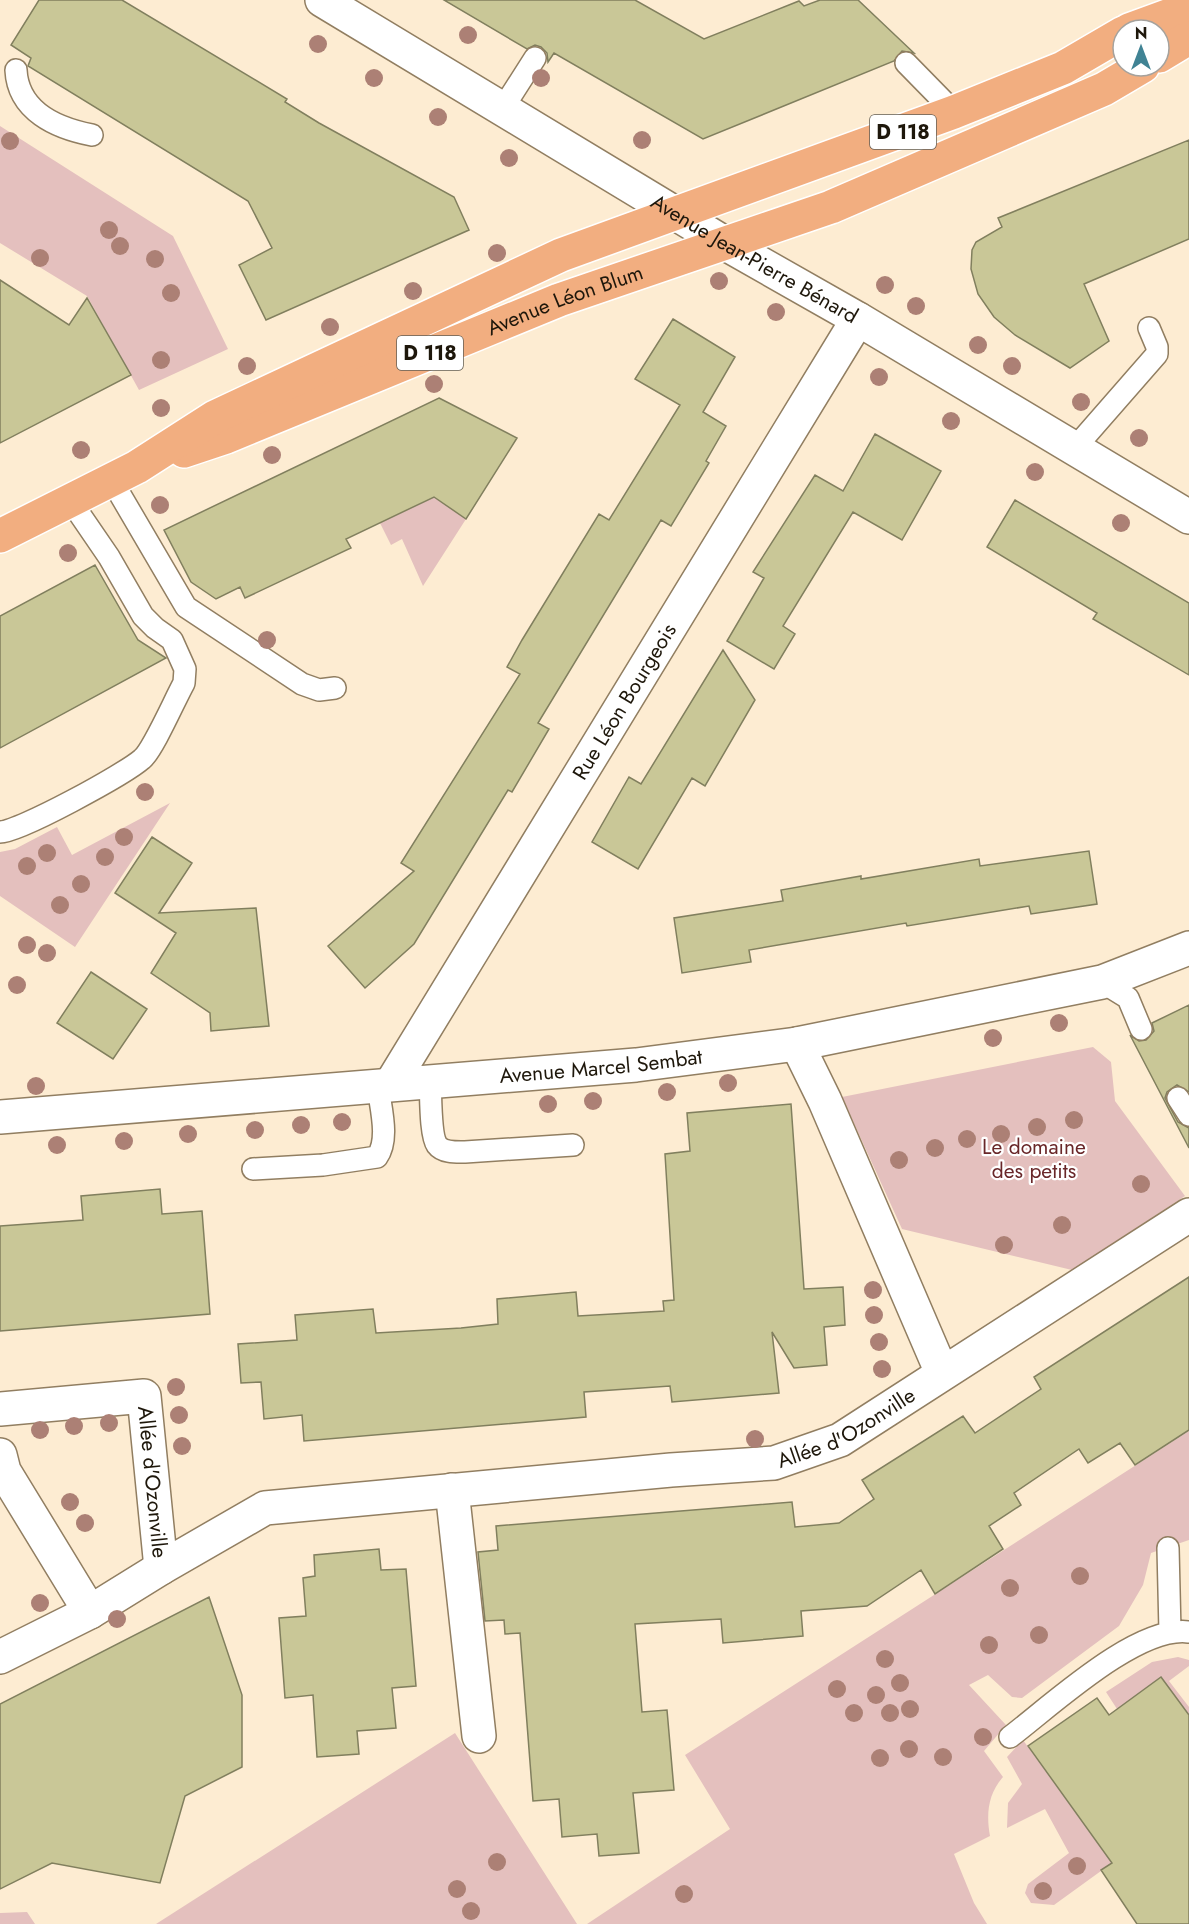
<svg xmlns="http://www.w3.org/2000/svg" width="1189" height="1924" font-family="Jost,sans-serif">
<style>
.green{fill:#e4c0be}
.building{fill:#c9c797;stroke:#817f5e;stroke-width:1.5}
.lines{fill:none;stroke-linecap:round;stroke-linejoin:round}
.lane-casing{stroke:#917e61;stroke-width:24}
.street-casing{stroke:#917e61;stroke-width:36}
.secondary-casing{stroke:#917e61;stroke-width:36}
.primary-casing{stroke:#fff;stroke-width:36}
.lane{stroke:#fff;stroke-width:21}
.street{stroke:#fff;stroke-width:33}
.secondary{stroke:#fff;stroke-width:33}
.primary{stroke:#f2ae80;stroke-width:33}
.tree{fill:#ac8075}
.labels{text-anchor:middle;stroke-width:4.5;stroke-linejoin:round;paint-order:stroke}
.shield{fill:#fff;stroke:#625d54;stroke-width:1.5}
.shield-label{font-size:20px;font-weight:bold;fill:#1e170b}
.street-label{font-size:21px;fill:#1e170b;stroke:#fff}
.park-label{font-size:21px;fill:#692729;stroke:#fff}
</style>
<rect width="100%" height="100%" fill="#fdecd2"/>
<path class="green" d="M 0,126 L 173,236 L 228,349 L 139,390 L 87,296 L 0,243 Z
M 434,497 L 466,519 L 423,586 L 402,539 L 391,545 L 380,523 Z
M 170,803 L 75,947 L 0,896 L 0,852 L 15,849 L 57,827 L 72,855 Z
M 1093,1047 L 1111,1062 L 1115,1101 L 1185,1196 L 1072,1270 L 902,1229 L 842,1097 Z
M 1189,1431 L 1189,1540 L 1151,1553 L 1143,1585 L 1119,1626 L 1022,1698 L 1012,1697 L 988,1675 L 969,1685 L 1006,1725 L 984,1751 L 1003,1777 C 988,1794 986,1814 990,1836 L 954,1854 L 974,1903 L 987,1924 L 587,1924 L 730,1829 L 685,1755 Z
M 1178,1657 L 1189,1660 L 1189,1666 L 1169,1681 L 1189,1707 L 1189,1715 L 1161,1677 L 1117,1709 L 1106,1692 L 1152,1662 Z
M 455,1733 L 577,1924 L 156,1924 Z
M 1023,1740 L 1112,1863 L 1054,1905 L 1031,1903 L 1025,1893 L 1028,1884 L 1069,1853 L 1045,1809 L 1007,1828 L 1008,1803 L 1022,1784 L 1007,1757 Z
M 27,1912 L 35,1924 L 0,1924 L 0,1913 Z"/>
<path class="building" d="M 39,0 L 122,0 L 287,99 L 285,102 L 319,123 L 454,197 L 469,230 L 266,320 L 239,265 L 272,248 L 248,201 L 28,66 L 31,58 L 11,45 Z
M 444,0 L 635,0 L 704,39 L 799,1 L 804,6 L 820,0 L 858,0 L 914,53 L 902,51 L 894,61 L 703,139 L 554,53 L 548,62 L 547,53 L 541,47 L 535,45 L 527,49 Z
M 1189,140 L 1189,239 L 1084,284 L 1109,341 L 1070,368 L 1015,335 L 994,317 L 978,294 L 971,269 L 972,250 L 976,242 L 1002,227 L 998,218 Z
M 0,280 L 69,325 L 87,298 L 131,375 L 0,443 Z
M 673,319 L 735,357 L 703,412 L 726,426 L 706,461 L 709,463 L 671,526 L 661,520 L 538,723 L 549,729 L 512,792 L 508,790 L 414,944 L 365,988 L 328,946 L 414,871 L 401,863 L 520,674 L 507,667 L 522,640 L 599,514 L 609,520 L 680,405 L 635,379 Z
M 439,398 L 517,438 L 466,519 L 434,497 L 346,539 L 351,548 L 245,598 L 240,587 L 216,599 L 191,582 L 164,530 Z
M 875,434 L 941,471 L 902,540 L 853,512 L 783,626 L 795,634 L 774,669 L 727,641 L 764,578 L 753,572 L 815,475 L 843,491 Z
M 1015,500 L 1189,603 L 1189,675 L 1093,619 L 1097,613 L 987,547 Z
M 95,565 L 138,640 L 166,658 L 0,748 L 0,616 Z
M 723,650 L 755,700 L 705,786 L 692,778 L 638,869 L 592,842 L 629,777 L 641,784 Z
M 152,837 L 192,863 L 159,913 L 256,908 L 269,1026 L 211,1031 L 210,1013 L 151,973 L 176,933 L 115,893 Z
M 1089,851 L 1097,904 L 1031,914 L 1029,906 L 907,926 L 906,923 L 749,950 L 751,962 L 682,973 L 674,918 L 783,901 L 781,890 L 861,876 L 861,879 L 979,859 L 980,866 Z
M 91,972 L 147,1009 L 113,1059 L 57,1023 Z
M 1189,1005 L 1189,1092 L 1177,1085 L 1167,1092 L 1165,1098 L 1178,1122 L 1189,1128 L 1189,1148 L 1130,1035 L 1139,1041 L 1146,1040 L 1154,1031 L 1152,1023 Z
M 791,1104 L 804,1289 L 843,1287 L 845,1325 L 824,1327 L 827,1365 L 794,1368 L 772,1332 L 779,1393 L 672,1402 L 670,1386 L 584,1392 L 586,1417 L 304,1441 L 302,1415 L 264,1419 L 261,1382 L 241,1383 L 238,1344 L 297,1340 L 295,1315 L 373,1309 L 376,1333 L 461,1328 L 498,1324 L 497,1299 L 576,1292 L 578,1316 L 664,1311 L 663,1301 L 674,1300 L 665,1154 L 690,1151 L 687,1113 Z
M 160,1189 L 162,1214 L 202,1211 L 210,1314 L 0,1331 L 0,1226 L 83,1220 L 81,1196 Z
M 1189,1277 L 1189,1430 L 1135,1465 L 1120,1443 L 1088,1463 L 1079,1449 L 1014,1493 L 1021,1505 L 989,1526 L 1003,1549 L 935,1594 L 921,1570 L 867,1606 L 801,1611 L 803,1636 L 723,1643 L 721,1619 L 635,1624 L 642,1712 L 667,1710 L 674,1790 L 633,1793 L 639,1853 L 599,1856 L 597,1834 L 562,1837 L 559,1799 L 533,1801 L 520,1633 L 505,1634 L 504,1620 L 485,1621 L 478,1552 L 498,1550 L 496,1526 L 792,1502 L 795,1527 L 839,1523 L 874,1499 L 862,1480 L 963,1416 L 975,1433 L 1041,1389 L 1034,1377 Z
M 379,1549 L 381,1570 L 406,1569 L 416,1686 L 392,1688 L 396,1728 L 357,1731 L 359,1754 L 317,1757 L 313,1695 L 285,1698 L 279,1618 L 306,1616 L 303,1578 L 315,1576 L 314,1555 Z
M 209,1597 L 242,1695 L 242,1767 L 185,1796 L 160,1883 L 52,1863 L 0,1889 L 0,1704 Z
M 1161,1677 L 1189,1715 L 1189,1924 L 1137,1924 L 1101,1870 L 1112,1863 L 1028,1746 L 1097,1698 L 1109,1715 Z"/>
<g class="lines">
<defs>
<path id="lane" d="M 906,63 L 954,112
M 16,70 C 18,111 56,128 92,135
M 503,108 L 535,58
M 1074,449 L 1157,354 L 1157,347 L 1149,328
M 111,479 L 186,607 L 302,684 L 319,690 L 335,688
M 0,832 C 19,832 125,774 142,759 C 153,750 175,699 184,683 L 185,669 L 172,640 L 155,628 L 143,616 L 109,557 L 70,500
M 1102,982 L 1128,998 L 1141,1029
M 430,1081 C 431,1095 430,1135 437,1145 C 443,1153 457,1152 465,1152 L 573,1145
M 1178,1098 L 1189,1115
M 253,1169 L 323,1165 L 377,1157 C 390,1139 380,1106 378,1086
M 1168,1548 L 1170,1632
M 1010,1737 C 1051,1706 1137,1625 1189,1632"/>
<g id="street">
<path d="M 797,1044 L 825,1101 L 942,1373"/>
<path id="s1" d="M 391,1084 L 858,319"/>
<path id="s2" d="M 0,1117 L 636,1065 L 797,1044 L 1102,982 L 1189,948"/>
<path id="s3" d="M 0,1409 L 144,1396 L 161,1568 L 265,1508 L 671,1470 L 774,1463 L 840,1440 L 1189,1215"/>
<path d="M 0,1455 L 4,1471 L 90,1612"/>
<path d="M 452,1490 L 479,1736"/>
<path d="M 0,1657 L 90,1612 L 161,1568"/>
</g>
<g id="secondary">
<path id="s4" d="M 322,0 L 726,244 L 858,319 L 1189,517"/>
</g>
<g id="primary">
<path d="M 1129,30 L 1189,8"/>
<path d="M 1159,56 L 1189,38"/>
<path id="s5" d="M 184,451 L 226,437 L 559,300 L 831,207 L 1104,89 L 1143,66"/>
<path d="M 0,536 L 137,467 L 215,417 L 561,255 L 954,112 L 1063,68 L 1123,33"/>
</g>
</defs>
<use href="#lane" class="lane-casing"/>
<use href="#street" class="street-casing"/>
<use href="#secondary" class="secondary-casing"/>
<use href="#primary" class="primary-casing"/>
<use href="#lane" class="lane"/>
<use href="#street" class="street"/>
<use href="#secondary" class="secondary"/>
<use href="#primary" class="primary"/>
</g>
<g class="tree">
<circle cx="468" cy="35" r="9"/>
<circle cx="318" cy="44" r="9"/>
<circle cx="374" cy="78" r="9"/>
<circle cx="541" cy="78" r="9"/>
<circle cx="438" cy="117" r="9"/>
<circle cx="642" cy="140" r="9"/>
<circle cx="10" cy="141" r="9"/>
<circle cx="509" cy="158" r="9"/>
<circle cx="109" cy="230" r="9"/>
<circle cx="120" cy="246" r="9"/>
<circle cx="497" cy="253" r="9"/>
<circle cx="40" cy="258" r="9"/>
<circle cx="155" cy="259" r="9"/>
<circle cx="719" cy="281" r="9"/>
<circle cx="885" cy="285" r="9"/>
<circle cx="413" cy="291" r="9"/>
<circle cx="171" cy="293" r="9"/>
<circle cx="916" cy="306" r="9"/>
<circle cx="776" cy="312" r="9"/>
<circle cx="330" cy="327" r="9"/>
<circle cx="978" cy="345" r="9"/>
<circle cx="161" cy="360" r="9"/>
<circle cx="247" cy="366" r="9"/>
<circle cx="1012" cy="366" r="9"/>
<circle cx="879" cy="377" r="9"/>
<circle cx="434" cy="384" r="9"/>
<circle cx="1081" cy="402" r="9"/>
<circle cx="161" cy="408" r="9"/>
<circle cx="951" cy="421" r="9"/>
<circle cx="1139" cy="438" r="9"/>
<circle cx="81" cy="450" r="9"/>
<circle cx="272" cy="455" r="9"/>
<circle cx="1035" cy="472" r="9"/>
<circle cx="160" cy="505" r="9"/>
<circle cx="1121" cy="523" r="9"/>
<circle cx="68" cy="553" r="9"/>
<circle cx="267" cy="640" r="9"/>
<circle cx="145" cy="792" r="9"/>
<circle cx="124" cy="837" r="9"/>
<circle cx="47" cy="853" r="9"/>
<circle cx="105" cy="857" r="9"/>
<circle cx="27" cy="866" r="9"/>
<circle cx="81" cy="884" r="9"/>
<circle cx="60" cy="905" r="9"/>
<circle cx="27" cy="945" r="9"/>
<circle cx="47" cy="953" r="9"/>
<circle cx="17" cy="985" r="9"/>
<circle cx="1059" cy="1023" r="9"/>
<circle cx="993" cy="1038" r="9"/>
<circle cx="728" cy="1083" r="9"/>
<circle cx="36" cy="1086" r="9"/>
<circle cx="667" cy="1092" r="9"/>
<circle cx="593" cy="1101" r="9"/>
<circle cx="548" cy="1104" r="9"/>
<circle cx="1074" cy="1120" r="9"/>
<circle cx="342" cy="1122" r="9"/>
<circle cx="301" cy="1125" r="9"/>
<circle cx="1037" cy="1127" r="9"/>
<circle cx="255" cy="1130" r="9"/>
<circle cx="188" cy="1134" r="9"/>
<circle cx="1001" cy="1134" r="9"/>
<circle cx="967" cy="1139" r="9"/>
<circle cx="124" cy="1141" r="9"/>
<circle cx="57" cy="1145" r="9"/>
<circle cx="935" cy="1148" r="9"/>
<circle cx="899" cy="1160" r="9"/>
<circle cx="1141" cy="1184" r="9"/>
<circle cx="1062" cy="1225" r="9"/>
<circle cx="1004" cy="1245" r="9"/>
<circle cx="873" cy="1290" r="9"/>
<circle cx="874" cy="1315" r="9"/>
<circle cx="879" cy="1342" r="9"/>
<circle cx="882" cy="1369" r="9"/>
<circle cx="176" cy="1387" r="9"/>
<circle cx="179" cy="1415" r="9"/>
<circle cx="109" cy="1423" r="9"/>
<circle cx="74" cy="1426" r="9"/>
<circle cx="40" cy="1430" r="9"/>
<circle cx="755" cy="1439" r="9"/>
<circle cx="182" cy="1446" r="9"/>
<circle cx="70" cy="1502" r="9"/>
<circle cx="85" cy="1523" r="9"/>
<circle cx="1080" cy="1576" r="9"/>
<circle cx="1010" cy="1588" r="9"/>
<circle cx="40" cy="1603" r="9"/>
<circle cx="117" cy="1619" r="9"/>
<circle cx="1039" cy="1635" r="9"/>
<circle cx="989" cy="1645" r="9"/>
<circle cx="885" cy="1659" r="9"/>
<circle cx="900" cy="1683" r="9"/>
<circle cx="837" cy="1689" r="9"/>
<circle cx="876" cy="1695" r="9"/>
<circle cx="910" cy="1709" r="9"/>
<circle cx="854" cy="1713" r="9"/>
<circle cx="890" cy="1713" r="9"/>
<circle cx="983" cy="1737" r="9"/>
<circle cx="909" cy="1749" r="9"/>
<circle cx="943" cy="1757" r="9"/>
<circle cx="880" cy="1758" r="9"/>
<circle cx="497" cy="1862" r="9"/>
<circle cx="1077" cy="1866" r="9"/>
<circle cx="457" cy="1889" r="9"/>
<circle cx="1043" cy="1891" r="9"/>
<circle cx="684" cy="1894" r="9"/>
<circle cx="471" cy="1911" r="9"/>
</g>
<g class="labels">
<g class="shield">
<rect x="870" y="115" width="66" height="34" rx="4.5"/>
<rect x="397" y="336" width="66" height="34" rx="4.5"/>
</g>
<g class="shield-label">
<text x="903" y="139">D 118</text>
<text x="430" y="360">D 118</text>
</g>
<g class="street-label">
<text dy="7" stroke="none"><textPath href="#s4" startOffset="504">Avenue Jean-Pierre Bénard</textPath></text>
<text dy="7" stroke="none"><textPath href="#s5" startOffset="410">Avenue Léon Blum</textPath></text>
<text dy="7" stroke="none"><textPath href="#s1" startOffset="448">Rue Léon Bourgeois</textPath></text>
<text dy="7" stroke="none"><textPath href="#s2" startOffset="603">Avenue Marcel Sembat</textPath></text>
<text dy="7" stroke="none"><textPath href="#s3" startOffset="1029">Allée d'Ozonville</textPath></text>
<text dy="7" stroke="none"><textPath href="#s3" startOffset="231">Allée d'Ozonville</textPath></text>
</g>
<g class="park-label">
<text x="1034" y="1154">Le domaine<tspan x="1034" dy="24">des petits</tspan></text>
</g>
</g>
<g transform="translate(1141 48)"><circle r="28" fill="#ffffff" stroke="#a5a29d" stroke-width="1.5"/>
<path d="M0-4.5L10 22L0 15L-10 22Z" fill="#408394"/>
<text y="-9" font-size="16" font-weight="bold" text-anchor="middle" fill="#1e170b">N</text>
</g>
</svg>
